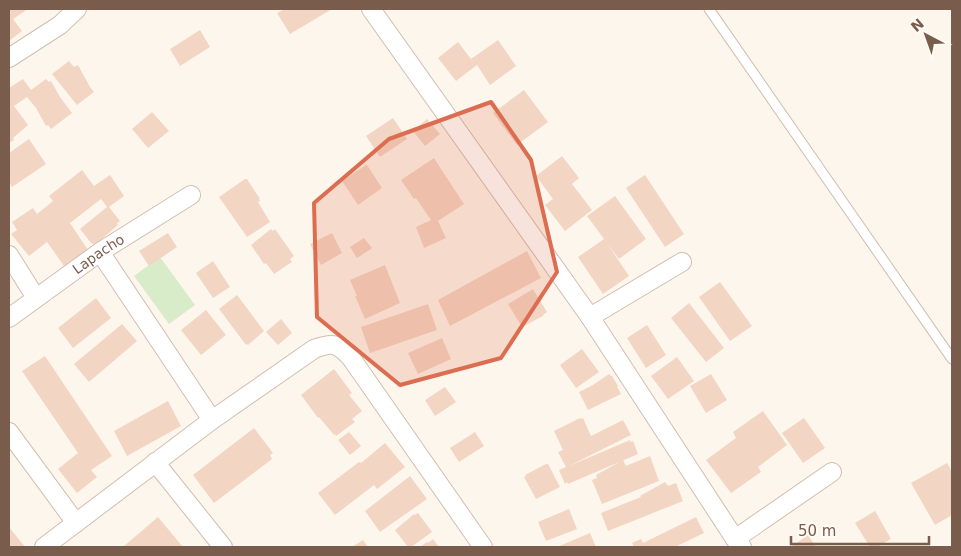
<svg xmlns="http://www.w3.org/2000/svg" width="961" height="556" font-family="'DejaVu Sans',sans-serif">
<style>
.green{fill:#d8ecc9}
.building{fill:#f3d5c3}
.lines{fill:none;stroke-linecap:round;stroke-linejoin:round}
.service-casing{stroke:#d1beb0;stroke-width:11}
.minor-casing{stroke:#d1beb0;stroke-width:20}
.service{stroke:#fff;stroke-width:9}
.minor{stroke:#fff;stroke-width:18}
.marked{fill:#dc6d51;fill-opacity:0.2;stroke:#dc6d51;stroke-width:4;stroke-linejoin:round}
.labels{text-anchor:middle;stroke-width:4;stroke-linejoin:round;paint-order:stroke}
.street-label{font-size:14px;fill:#7a5c4d;stroke:#fffaf3}
</style>
<rect width="100%" height="100%" fill="#fdf6ec"/>
<path class="green" d="M 160,257 L 195,305 L 169,324 L 134,276 Z"/>
<path class="building" d="M 9,9 L 28,9 L 13,19 L 22,31 L 9,41 Z
M 285,9 L 332,9 L 290,34 L 277,13 Z
M 200,30 L 210,47 L 180,66 L 170,49 Z
M 498,40 L 516,66 L 490,85 L 477,65 L 456,81 L 438,58 L 458,42 L 471,59 Z
M 69,61 L 74,67 L 78,65 L 90,87 L 94,92 L 77,105 L 52,74 Z
M 23,79 L 31,90 L 46,79 L 49,82 L 51,81 L 60,97 L 72,113 L 51,129 L 48,125 L 46,126 L 36,108 L 27,97 L 14,106 L 28,125 L 13,138 L 14,140 L 9,143 L 9,88 Z
M 524,90 L 548,122 L 517,145 L 493,113 Z
M 152,112 L 169,131 L 148,148 L 132,129 Z
M 393,118 L 407,139 L 380,157 L 366,136 Z
M 427,119 L 440,134 L 425,146 L 413,131 Z
M 29,139 L 46,164 L 12,187 L 9,182 L 9,153 Z
M 562,156 L 579,178 L 572,184 L 592,210 L 565,231 L 545,205 L 553,199 L 536,176 Z
M 434,158 L 464,204 L 438,221 L 446,238 L 424,248 L 416,227 L 431,220 L 416,198 L 414,199 L 401,180 Z
M 366,165 L 367,165 L 382,188 L 358,205 L 342,181 Z
M 82,170 L 94,186 L 110,175 L 124,196 L 109,207 L 120,221 L 117,223 L 118,225 L 95,245 L 93,243 L 92,244 L 80,229 L 107,207 L 101,199 L 70,223 L 88,250 L 64,266 L 47,242 L 29,256 L 11,234 L 17,230 L 12,222 L 33,208 L 37,214 L 53,201 L 49,196 Z
M 645,175 L 684,234 L 665,247 L 626,188 Z
M 245,179 L 247,179 L 260,199 L 259,199 L 260,201 L 258,202 L 270,222 L 247,237 L 219,197 Z
M 615,196 L 646,239 L 619,259 L 607,243 L 629,276 L 603,294 L 578,257 L 604,239 L 587,216 Z
M 271,229 L 273,231 L 275,229 L 294,256 L 290,259 L 292,262 L 274,274 L 266,263 L 264,264 L 251,245 Z
M 168,233 L 177,247 L 149,266 L 139,251 Z
M 332,233 L 342,253 L 321,265 L 310,244 Z
M 364,238 L 372,248 L 371,249 L 357,258 L 350,247 Z
M 527,251 L 541,278 L 450,326 L 438,300 Z
M 213,261 L 230,287 L 213,298 L 196,273 Z
M 385,265 L 400,303 L 365,319 L 355,296 L 357,296 L 350,280 Z
M 720,282 L 752,326 L 730,341 L 699,297 Z
M 533,289 L 547,312 L 543,315 L 543,316 L 522,327 L 508,304 Z
M 237,295 L 264,331 L 248,345 L 247,344 L 246,345 L 219,309 Z
M 96,298 L 111,318 L 73,348 L 58,328 Z
M 689,303 L 724,348 L 706,362 L 671,318 Z
M 428,304 L 437,330 L 370,353 L 361,327 Z
M 206,310 L 226,335 L 201,355 L 181,330 Z
M 281,319 L 292,333 L 278,345 L 266,332 Z
M 122,324 L 137,341 L 89,382 L 74,364 Z
M 647,325 L 666,355 L 646,368 L 627,338 Z
M 442,338 L 451,359 L 418,374 L 408,353 Z
M 582,349 L 599,372 L 576,388 L 560,365 Z
M 45,356 L 112,456 L 91,470 L 97,477 L 77,493 L 58,469 L 78,453 L 22,371 Z
M 677,357 L 694,381 L 668,399 L 651,376 Z
M 334,369 L 352,393 L 349,395 L 362,411 L 352,419 L 355,422 L 336,436 L 335,434 L 334,435 L 319,417 L 318,418 L 301,395 Z
M 609,374 L 611,376 L 612,376 L 618,386 L 617,387 L 621,394 L 588,410 L 579,392 L 593,385 Z
M 711,374 L 727,400 L 706,413 L 690,386 Z
M 445,387 L 456,402 L 435,416 L 425,400 Z
M 168,401 L 181,426 L 127,456 L 114,431 Z
M 763,411 L 787,445 L 758,467 L 761,472 L 731,493 L 706,460 L 736,438 L 733,432 Z
M 580,418 L 580,419 L 583,418 L 591,436 L 623,420 L 631,435 L 569,466 L 630,440 L 630,442 L 633,441 L 638,454 L 568,484 L 567,482 L 565,484 L 559,470 L 566,467 L 558,452 L 563,450 L 554,431 Z
M 804,418 L 825,448 L 803,463 L 782,433 Z
M 254,428 L 273,453 L 270,455 L 272,459 L 214,503 L 193,475 Z
M 349,432 L 361,446 L 350,455 L 338,440 Z
M 475,432 L 484,446 L 459,462 L 450,448 Z
M 385,443 L 405,467 L 377,489 L 374,485 L 335,515 L 318,493 L 359,462 L 361,463 Z
M 650,456 L 659,481 L 602,504 L 592,480 L 597,478 L 596,475 L 623,460 L 626,466 Z
M 947,463 L 952,472 L 952,515 L 935,525 L 911,483 Z
M 546,464 L 548,464 L 560,487 L 536,499 L 524,477 L 526,476 L 525,475 Z
M 410,476 L 427,499 L 380,532 L 365,511 Z
M 665,482 L 668,486 L 676,483 L 683,501 L 608,531 L 601,513 L 641,497 L 640,496 Z
M 569,509 L 577,529 L 546,541 L 538,522 Z
M 875,511 L 891,539 L 877,547 L 870,547 L 855,523 Z
M 418,513 L 432,532 L 411,547 L 408,547 L 395,530 L 414,514 L 415,515 Z
M 158,517 L 183,547 L 123,547 Z
M 696,517 L 704,533 L 675,547 L 634,547 L 632,543 L 641,539 L 643,543 Z
M 9,527 L 25,547 L 9,547 Z
M 590,533 L 596,547 L 557,547 Z
M 808,535 L 816,547 L 791,547 Z
M 433,539 L 439,547 L 420,547 L 427,542 L 428,543 Z
M 363,540 L 368,547 L 352,547 Z"/>
<g class="lines">
<defs>
<path id="service" d="M 709,9 L 952,359"/>
<g id="minor">
<path d="M 371,9 L 590,317 L 735,539 L 742,547"/>
<path d="M 9,58 L 60,25 L 77,9"/>
<path d="M 100,252 L 212,420"/>
<path d="M 9,255 L 36,298"/>
<path d="M 590,317 L 682,262"/>
<path id="s1" d="M 9,318 L 100,252 L 191,195"/>
<path d="M 9,432 L 76,523"/>
<path d="M 155,462 L 223,547"/>
<path d="M 735,539 L 832,472"/>
<path d="M 44,547 L 212,420 L 314,349 C 333,342 337,343 351,358 L 483,547"/>
</g>
</defs>
<use href="#service" class="service-casing"/>
<use href="#minor" class="minor-casing"/>
<use href="#service" class="service"/>
<use href="#minor" class="minor"/>
</g>
<path class="marked" d="M 491,102 L 531,160 L 557,272 L 501,358 L 400,385 L 317,317 L 314,203 L 389,139 Z"/>
<g class="labels">
<g class="street-label">
<text dy="5" stroke="none"><textPath href="#s1" startOffset="110">Lapacho</textPath></text>
</g>
</g>
<rect width="961" height="556" fill="none" stroke="#7a5c4d" stroke-width="20"/>
<g transform="translate(926 35) rotate(319)" stroke="#fffaf3" stroke-width="4" paint-order="stroke">
<path d="M0-4L9 19L0 12L-9 19Z" fill="#7a5c4d"/>
<text y="-8" font-size="14" font-weight="bold" text-anchor="middle" fill="#7a5c4d">N</text>
</g>
<path d="M791 536v8h138v-8" fill="none" stroke="#7a5c4d" stroke-width="2.5"/>
<text x="798" y="536" font-size="15" fill="#7a5c4d" stroke="#fffaf3" stroke-width="4" paint-order="stroke">50 m</text>
</svg>
